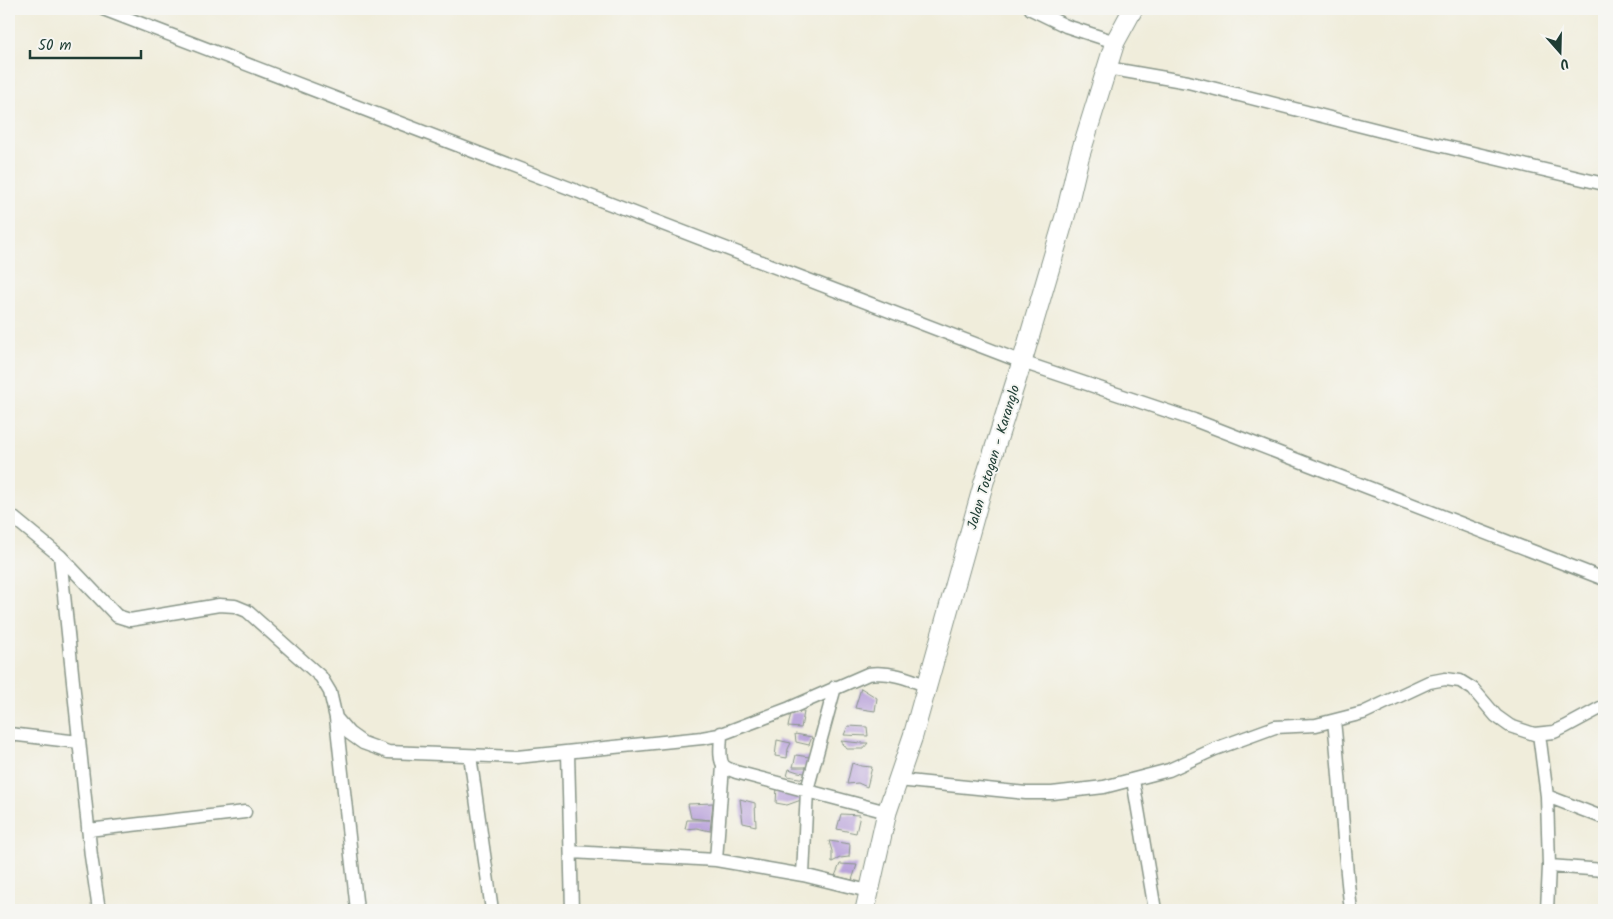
<svg xmlns="http://www.w3.org/2000/svg" width="1613" height="919" font-family="Kalam,sans-serif">
<style>
.building{fill:#b69ed9}
.lines{fill:none;stroke-linecap:round;stroke-linejoin:round}
.minor-casing{stroke:#889588;stroke-width:15}
.secondary-casing{stroke:#889588;stroke-width:21}
.minor{stroke:#fff;stroke-width:12}
.secondary{stroke:#fff;stroke-width:19}
.labels{text-anchor:middle;stroke-width:4;stroke-linejoin:round;paint-order:stroke}
.street-label{font-size:14px;fill:#1f3d34;stroke:#f6f6f2}
</style>
<rect width="100%" height="100%" fill="#f6f6f2"/>
<filter id="ink" filterUnits="userSpaceOnUse"><feTurbulence type="fractalNoise" baseFrequency=".02" numOctaves="2"/><feDisplacementMap in="SourceGraphic" scale="10" xChannelSelector="R" yChannelSelector="G"/><feConvolveMatrix kernelMatrix="1 2 1 2 8 2 1 2 1" color-interpolation-filters="sRGB"/></filter>
<filter id="wash" filterUnits="userSpaceOnUse"><feTurbulence type="fractalNoise" baseFrequency=".0096" numOctaves="4" result="noise"/><feDisplacementMap in="SourceGraphic" scale="20" xChannelSelector="R" yChannelSelector="G"/><feGaussianBlur stdDeviation="1.12" result="paint"/><feColorMatrix in="noise" values="0 0 0 0 0 0 0 0 0 0 0 0 0 0 0 0 0 1.4 0 .05"/><feComposite in="paint" operator="in"/></filter>
<g filter="url(#wash)">
<rect width="100%" height="100%" fill="#f0eddb"/>
<g id="blocks">
<path class="building" d="M 861,688 L 877,698 L 875,711 L 855,708 Z
M 804,712 L 801,728 L 788,727 L 791,713 Z
M 848,726 L 867,727 L 868,736 L 844,735 Z
M 795,734 L 812,737 L 809,745 L 796,742 Z
M 777,740 L 791,743 L 788,749 L 787,758 L 775,756 Z
M 841,741 L 860,743 L 868,743 L 863,749 L 847,749 Z
M 796,755 L 809,757 L 808,767 L 793,767 Z
M 852,763 L 861,766 L 872,767 L 867,787 L 858,783 L 847,784 Z
M 789,769 L 798,772 L 810,774 L 805,779 L 787,776 Z
M 777,786 L 801,791 L 801,800 L 787,805 L 776,803 Z
M 740,799 L 755,803 L 756,826 L 743,823 Z
M 713,803 L 710,831 L 697,828 L 685,829 L 687,820 L 710,820 L 691,818 L 688,804 Z
M 841,814 L 860,815 L 856,833 L 837,829 Z
M 829,841 L 850,844 L 849,857 L 840,858 L 832,862 L 832,851 Z
M 840,864 L 857,865 L 852,880 L 835,876 Z"/>
</g>
</g>
<g filter="url(#ink)">
<use href="#blocks" fill-opacity="0" stroke="#889588" stroke-width="1"/>
<g class="lines">
<defs>
<path id="minor" d="M 103,9 L 1022,362 L 1194,420 L 1604,579
M 1031,9 L 1066,26 L 1115,42
M 1107,68 L 1188,82 L 1409,138 L 1604,184
M 9,514 L 60,556 L 117,616 L 130,620 L 219,605 L 235,606 L 247,611 L 321,677 L 330,692 L 336,718 L 349,733 L 363,743 L 388,752 L 517,757 L 702,738 L 719,735 L 790,708 L 868,674 C 889,671 908,678 927,686
M 60,556 L 91,856 L 99,910
M 336,718 L 357,910
M 1334,721 C 1341,784 1343,847 1351,910
M 721,733 C 721,742 718,760 724,766 C 727,769 732,770 736,772 L 887,812
M 9,734 L 79,742
M 1539,734 L 1547,796 L 1549,866 L 1547,910
M 568,753 L 572,910
M 470,756 L 492,910
M 898,780 L 1026,793 L 1052,793 L 1104,787 L 1169,770 L 1215,749 L 1275,727 L 1316,725 L 1363,713 L 1429,682 L 1445,679 L 1460,681 L 1473,689 L 1496,716 L 1510,726 L 1534,734 L 1554,732 L 1565,727 L 1604,706
M 1133,780 L 1155,910
M 1547,796 L 1604,818
M 88,830 L 245,812
M 571,852 L 716,860 L 803,875 L 868,891
M 716,860 L 723,766
M 1549,866 L 1604,870
M 803,875 L 807,790 L 835,687"/>
<path id="secondary" d="M 865,910 L 887,812 L 913,736 L 984,482 L 1022,362 L 1066,213 L 1079,158 L 1115,42 L 1133,9"/>
</defs>
<use href="#minor" class="minor-casing"/>
<use href="#secondary" class="secondary-casing"/>
<use href="#minor" class="minor"/>
<use href="#secondary" class="secondary"/>
</g>
</g>
<g class="labels">
<g class="street-label">
<text transform="translate(993 457) rotate(-73)" y="5">Jalan Totogan - Karanglo</text>
</g>
</g>
<rect width="1613" height="919" fill="none" stroke="#f6f6f2" stroke-width="30"/>
<g transform="translate(1560 52) rotate(160)" stroke="#f6f6f2" stroke-width="4" paint-order="stroke">
<path d="M0-4L9 19L0 12L-9 19Z" fill="#1f3d34"/>
<text y="-8" font-size="14" font-weight="bold" text-anchor="middle" fill="#1f3d34">U</text>
</g>
<path d="M30 50v8h111v-8" fill="none" stroke="#1f3d34" stroke-width="2.5"/>
<text x="38" y="50" font-size="15" fill="#1f3d34" stroke="#f6f6f2" stroke-width="4" paint-order="stroke">50 m</text>
</svg>
